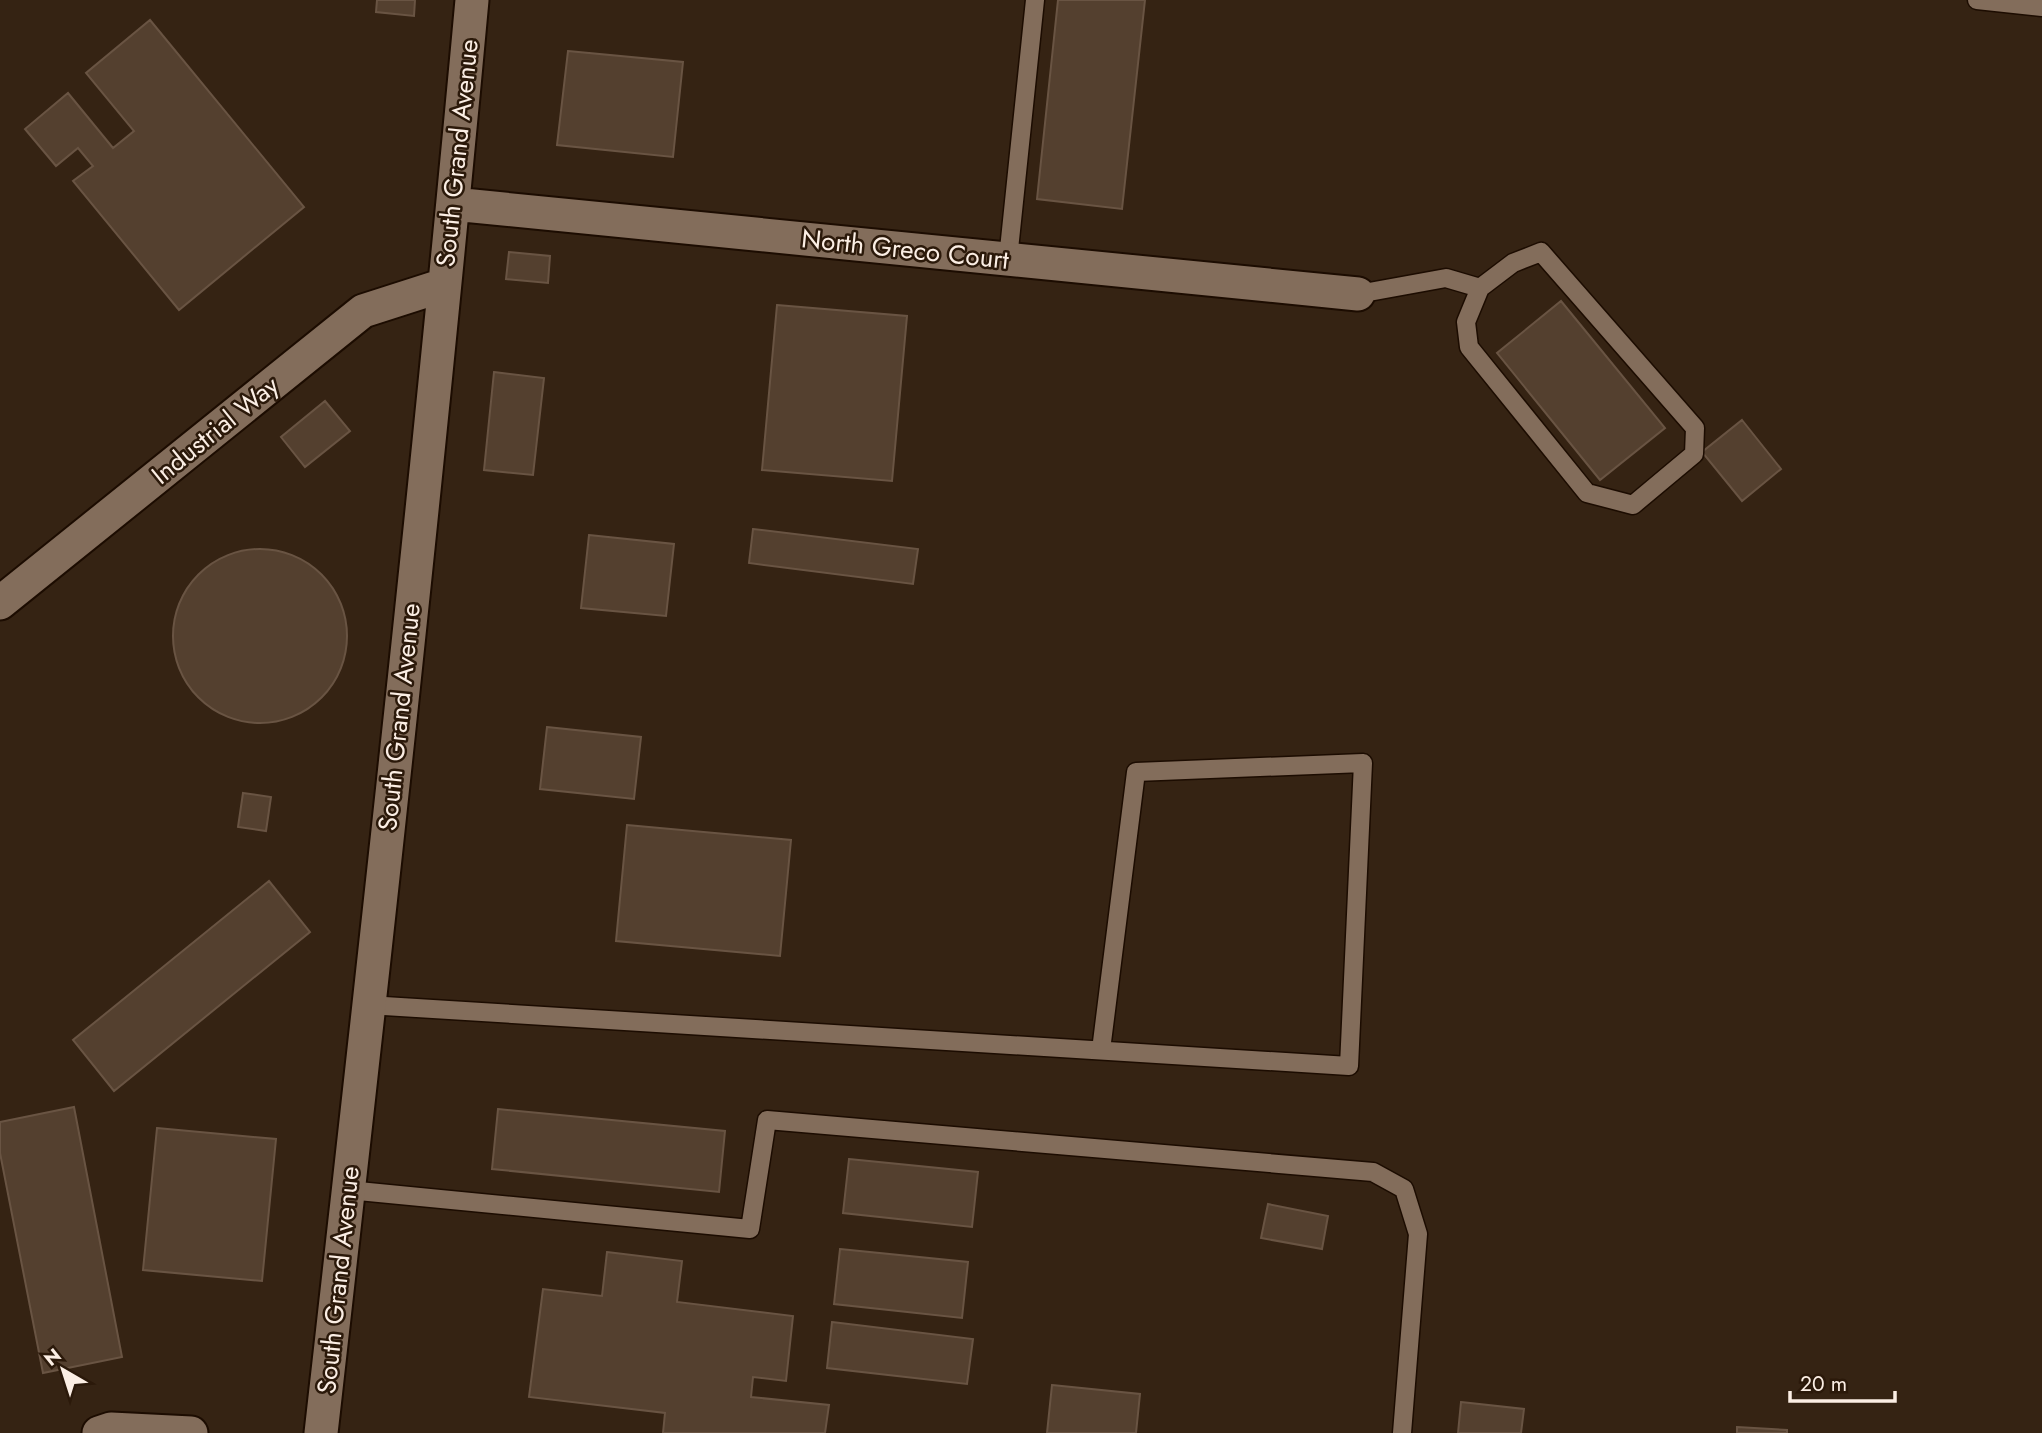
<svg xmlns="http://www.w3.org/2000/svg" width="2042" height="1433" font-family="Jost,sans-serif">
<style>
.building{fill:#54402f;stroke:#695443;stroke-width:2}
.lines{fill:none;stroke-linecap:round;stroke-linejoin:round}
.service-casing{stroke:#1c0c01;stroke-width:21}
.minor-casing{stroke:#1c0c01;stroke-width:37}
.service{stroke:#836d5b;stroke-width:18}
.minor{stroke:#836d5b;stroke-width:33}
.labels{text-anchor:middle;stroke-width:5;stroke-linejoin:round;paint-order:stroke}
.street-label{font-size:26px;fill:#fbeee4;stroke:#2b190a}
</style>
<rect width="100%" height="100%" fill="#352313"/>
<path class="building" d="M 377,0 L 415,0 L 414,16 L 376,12 Z
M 1058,0 L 1145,0 L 1122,209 L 1037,199 Z
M 150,20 L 304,207 L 179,310 L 73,181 L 93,166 L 78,148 L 56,166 L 25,129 L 68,93 L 113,148 L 134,131 L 86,73 Z
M 568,51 L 683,62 L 673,157 L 557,145 Z
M 509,252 L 550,256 L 548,283 L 506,279 Z
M 1561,301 L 1665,428 L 1600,480 L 1497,353 Z
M 777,305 L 907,316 L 892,481 L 762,470 Z
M 494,372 L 544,378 L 533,475 L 484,470 Z
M 325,401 L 350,431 L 305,467 L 281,437 Z
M 1742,420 L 1781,469 L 1742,501 L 1702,452 Z
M 753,529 L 918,549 L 913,584 L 749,563 Z
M 589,535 L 674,544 L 666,616 L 581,608 Z
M173 636a87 87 0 1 1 174 0a87 87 0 1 1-174 0Z
M 547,727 L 641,737 L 634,799 L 540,789 Z
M 243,793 L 271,797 L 266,831 L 238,827 Z
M 627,825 L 791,840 L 780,956 L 616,941 Z
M 269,881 L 310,932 L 114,1091 L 73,1040 Z
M 74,1107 L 122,1357 L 43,1373 L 0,1153 L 0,1122 Z
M 498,1109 L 725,1131 L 719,1192 L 492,1169 Z
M 157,1128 L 276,1139 L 262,1281 L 143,1270 Z
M 849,1159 L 978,1172 L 972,1227 L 843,1213 Z
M 1268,1204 L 1328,1216 L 1322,1249 L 1261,1238 Z
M 840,1249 L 968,1262 L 962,1318 L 834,1304 Z
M 607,1252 L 682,1261 L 677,1302 L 793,1316 L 786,1381 L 753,1377 L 751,1397 L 829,1405 L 825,1433 L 663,1433 L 665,1413 L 529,1397 L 543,1289 L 602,1296 Z
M 832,1322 L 973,1339 L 967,1384 L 827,1368 Z
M 1052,1385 L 1140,1394 L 1136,1433 L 1047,1433 Z
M 1461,1402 L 1524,1409 L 1521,1433 L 1458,1433 Z
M 1737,1427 L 1787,1430 L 1787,1433 L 1737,1433 Z"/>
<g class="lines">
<defs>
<path id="service" d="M 1977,0 L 2042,7
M 1008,259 L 1035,0
M 1358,294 L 1446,278 L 1480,288 L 1513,263 L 1541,252 L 1695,428 L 1694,454 L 1633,505 L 1587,493 L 1469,347 L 1466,322 L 1480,288
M 368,1005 L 1349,1066 L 1363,763 L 1136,772 L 1101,1050
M 348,1190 L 750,1229 L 767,1120 L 1373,1172 L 1404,1189 L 1418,1234 L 1402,1433"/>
<path id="minor" d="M 453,204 L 1358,294
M 0,603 L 363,311 L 444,285
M 99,1433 L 111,1429 L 191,1433
M 321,1433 C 375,956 428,478 472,0"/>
</defs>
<use href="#service" class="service-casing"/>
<use href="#minor" class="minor-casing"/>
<use href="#service" class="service"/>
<use href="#minor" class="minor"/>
</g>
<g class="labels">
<g class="street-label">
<text transform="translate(457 153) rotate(-84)" y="9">South Grand Avenue</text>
<text transform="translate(905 249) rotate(6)" y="9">North Greco Court</text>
<text transform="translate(215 430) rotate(-39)" y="9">Industrial Way</text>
<text transform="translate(399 717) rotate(-84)" y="9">South Grand Avenue</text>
<text transform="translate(338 1280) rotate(-84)" y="9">South Grand Avenue</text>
</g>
</g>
<g transform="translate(63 1370) rotate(321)" stroke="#2b190a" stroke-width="5" paint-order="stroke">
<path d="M0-5L12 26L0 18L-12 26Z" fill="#fbeee4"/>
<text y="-10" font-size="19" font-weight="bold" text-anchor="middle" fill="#fbeee4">N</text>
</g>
<path d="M1790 1391v10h105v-10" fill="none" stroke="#fbeee4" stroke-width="3.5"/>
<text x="1800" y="1391" font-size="21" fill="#fbeee4" stroke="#2b190a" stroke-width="5" paint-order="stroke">20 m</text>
</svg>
